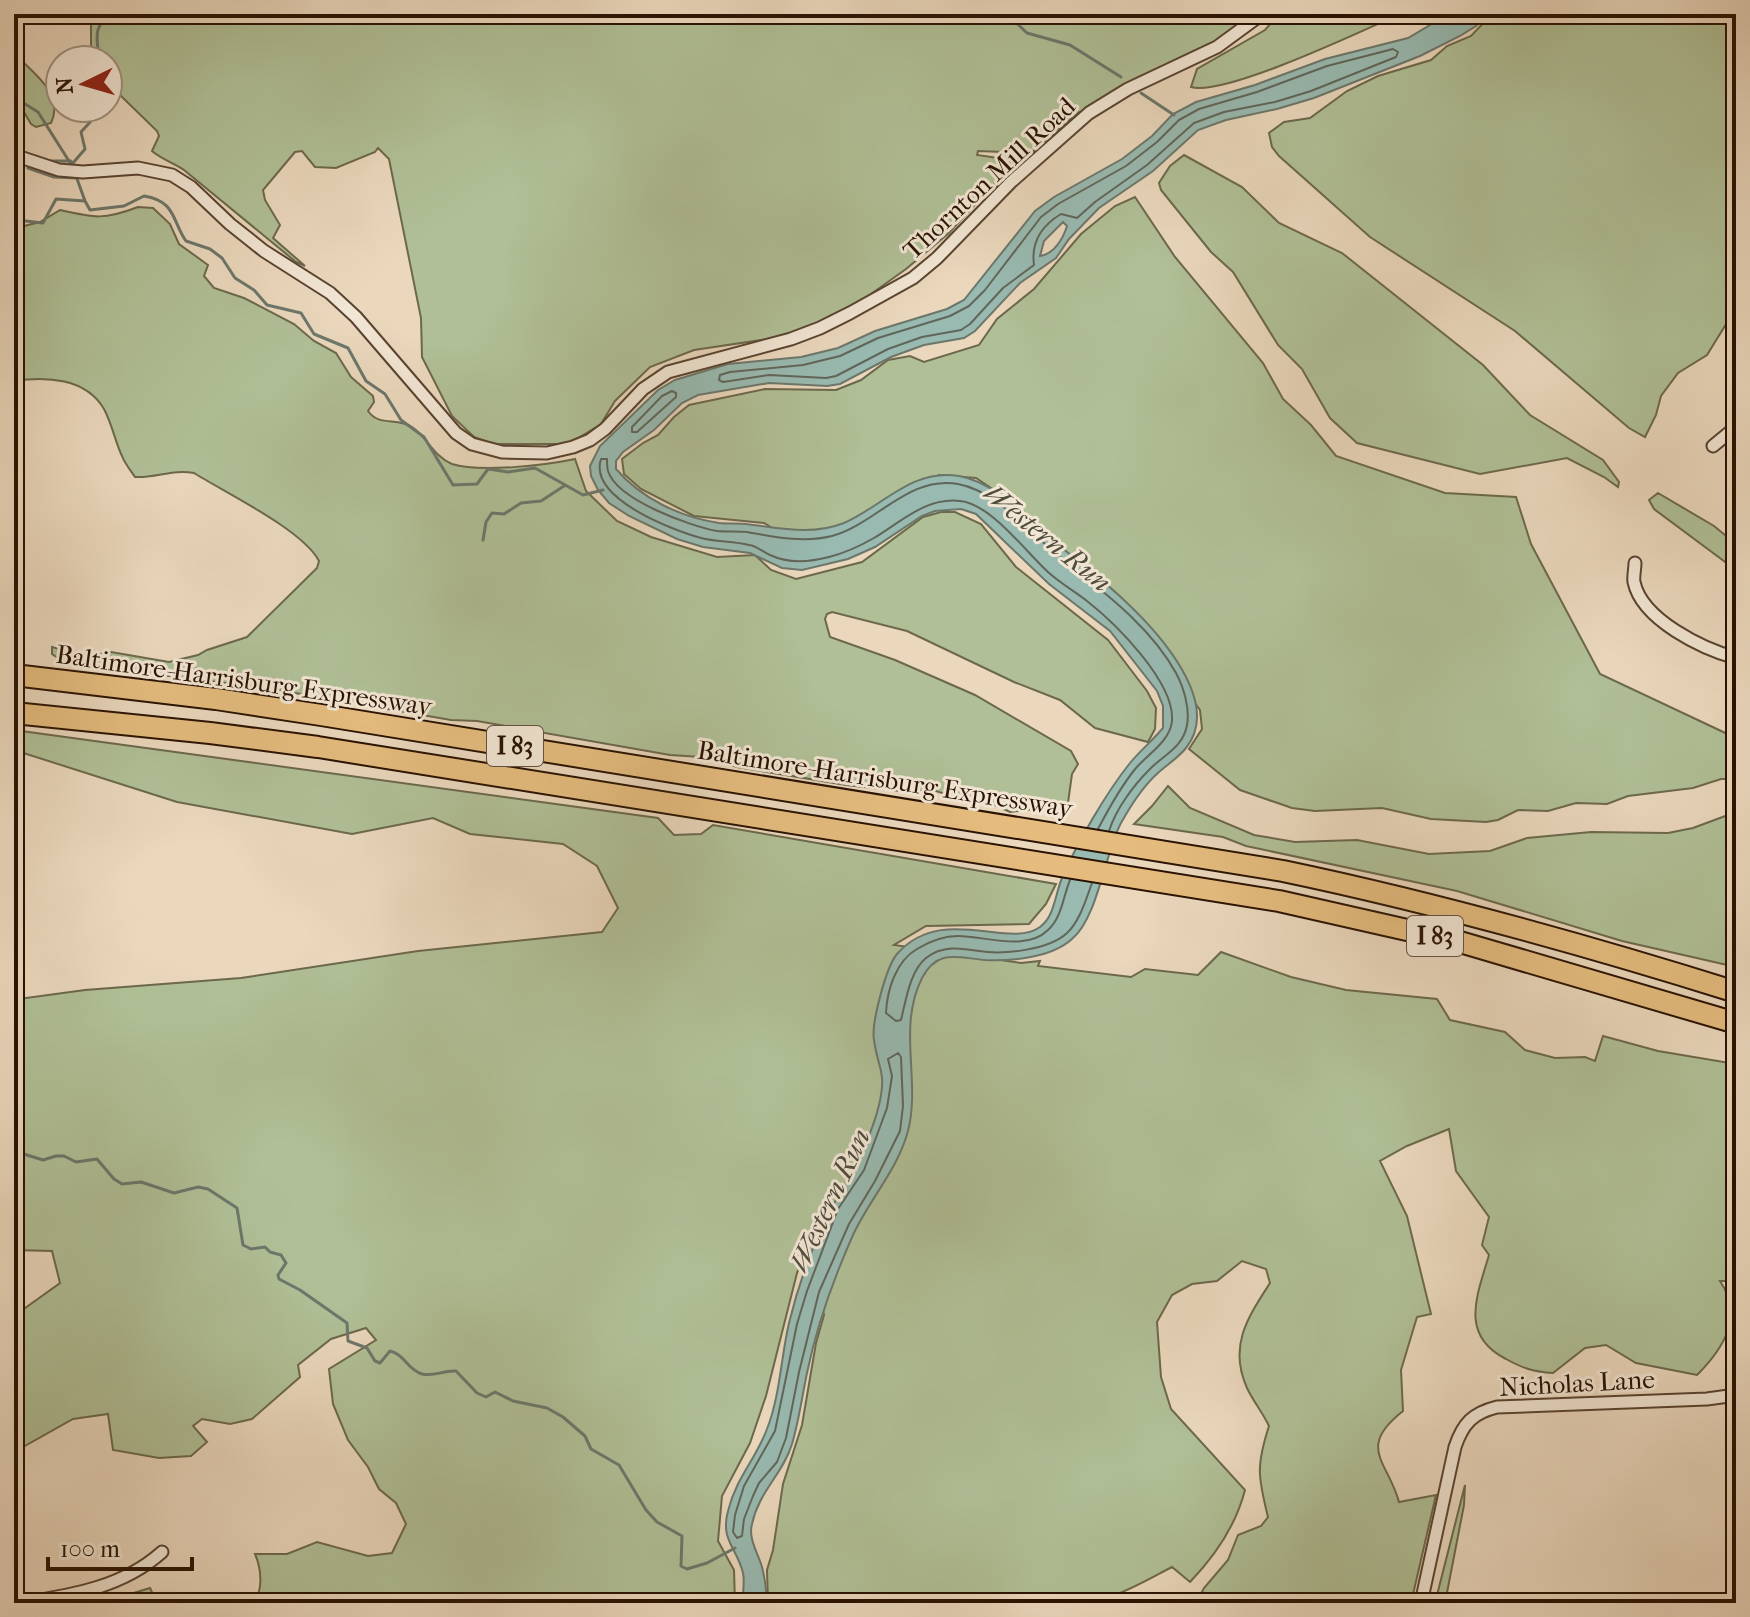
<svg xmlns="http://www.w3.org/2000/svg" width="1750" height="1617" font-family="'IM FELL French Canon',serif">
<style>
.green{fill:#b0bf96;stroke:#6c684c;stroke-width:2}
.water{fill:#98bab1;stroke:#6c776b;stroke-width:2;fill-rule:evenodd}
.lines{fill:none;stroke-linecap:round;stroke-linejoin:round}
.shore{stroke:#60665a;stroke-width:2}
.stream{stroke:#6c776b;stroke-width:3}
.minor-casing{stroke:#594330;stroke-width:15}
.motorway-casing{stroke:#291202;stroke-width:24}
.minor{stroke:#f1e5d3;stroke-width:11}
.motorway{stroke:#e5bc7e;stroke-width:20}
.labels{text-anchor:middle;stroke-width:6;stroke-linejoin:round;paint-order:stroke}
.shield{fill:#f1e5d3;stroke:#655141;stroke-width:2}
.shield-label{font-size:24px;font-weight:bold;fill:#291202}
.street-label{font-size:26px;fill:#291202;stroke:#f1e5d3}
.water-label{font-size:28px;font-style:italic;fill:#504d3f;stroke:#f1e5d3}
</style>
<rect width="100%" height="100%" fill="#ead7bc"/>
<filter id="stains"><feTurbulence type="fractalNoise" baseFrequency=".0025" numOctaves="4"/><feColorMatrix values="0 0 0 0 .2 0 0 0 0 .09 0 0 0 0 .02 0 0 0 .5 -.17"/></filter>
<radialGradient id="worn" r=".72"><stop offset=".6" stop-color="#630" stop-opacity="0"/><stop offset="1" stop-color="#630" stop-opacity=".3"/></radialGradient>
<path class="green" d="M 95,14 L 1256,14 L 1215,44 L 1082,114 L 1079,112 L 1030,154 L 1021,153 L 1015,159 L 1009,158 L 1003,152 L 978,151 L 977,155 L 1005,159 L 1016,164 L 996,182 L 949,233 L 906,269 L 850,309 L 813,326 L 775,338 L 694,350 L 650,367 L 615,401 L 601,424 L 572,442 L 559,444 L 493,444 L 474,437 L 452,416 L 422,357 L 421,318 L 389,159 L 378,148 L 375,152 L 336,168 L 315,167 L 302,151 L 295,152 L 263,190 L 265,200 L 280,225 L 273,238 L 305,266 L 296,262 L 184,170 C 174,163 161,159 152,151 L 159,136 L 157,131 L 118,93 L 108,94 L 108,60 L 91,60 L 91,18 Z
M 1279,14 L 1400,14 C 1364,30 1224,97 1191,87 L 1197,69 L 1265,30 Z
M 1492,14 L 1736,14 L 1736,308 L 1707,355 L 1678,373 L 1661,396 L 1656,415 L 1645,437 L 1629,428 L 1515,331 L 1370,237 L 1279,156 L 1272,147 L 1269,133 L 1284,122 L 1310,118 L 1347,91 L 1378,76 L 1431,60 L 1447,46 L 1471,36 Z
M 14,54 C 32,71 65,95 51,123 L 36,127 L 31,124 L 14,95 Z
M 1184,155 L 1242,187 L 1279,223 L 1342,253 L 1483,365 L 1530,415 L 1603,460 L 1619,482 L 1618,487 L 1604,477 L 1567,458 L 1480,474 L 1357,443 L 1330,418 L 1302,369 L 1278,345 L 1233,272 L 1211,252 L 1161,190 L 1159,183 L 1170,166 Z
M 1135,197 L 1175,257 L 1263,363 L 1283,399 L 1311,425 L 1336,456 L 1445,493 L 1516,497 L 1531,544 L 1600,674 L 1736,738 L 1736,779 L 1721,779 L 1693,788 L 1628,796 L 1607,804 L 1576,803 L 1548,811 L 1518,810 L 1498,820 L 1486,822 L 1431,819 L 1382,808 L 1315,811 L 1292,808 L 1240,790 L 1189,749 L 1202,729 L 1200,710 L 1160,655 L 1000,494 L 976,478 L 939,475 L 887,499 L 846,526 L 787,537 L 764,523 L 694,516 L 641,489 L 624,474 L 622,459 L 643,443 L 658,435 L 674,417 L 689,405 L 765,389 L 836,390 L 861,380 L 888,360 L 910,356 L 924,362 L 979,345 L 997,319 L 1034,289 L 1081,234 L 1115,206 Z
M 138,207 L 153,208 L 170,224 L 179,244 L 208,265 L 204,276 L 214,288 L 244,298 L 294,324 L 314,341 L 336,353 L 351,377 L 373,396 L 374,402 L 368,411 C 379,427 397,417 412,427 C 427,437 434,457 452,464 C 480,473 546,465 575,459 L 586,491 L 617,521 L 651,537 L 717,557 L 755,555 L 771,570 L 796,579 L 862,562 L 923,517 L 941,512 L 955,512 L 981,524 L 1016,567 L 1108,640 L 1147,691 L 1156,708 L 1155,729 L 1148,742 L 1095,728 L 1060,700 L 1014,682 L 907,631 L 832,612 L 827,614 L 825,619 L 830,637 L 895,660 L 975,695 L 1071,751 L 1078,764 L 1072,774 L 1067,810 L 1044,808 L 1010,812 L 988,802 L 966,801 L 936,791 L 900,791 L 846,785 L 737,767 L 701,757 L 670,755 L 477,721 L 451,720 L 266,688 L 112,669 C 92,661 69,667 52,654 L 52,647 L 70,652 L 94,655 L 111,652 L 169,662 L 198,655 L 207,650 L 247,637 L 317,568 L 319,561 C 303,530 226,493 194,473 C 173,469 156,478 135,477 C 131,471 125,464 122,456 C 115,441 112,424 104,409 C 86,378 46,376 14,381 L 14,233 L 20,227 L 40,222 L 60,210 C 95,218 104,220 138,207 Z
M 1658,493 L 1714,526 L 1736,544 L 1736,570 L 1654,509 L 1649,500 Z
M 14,730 L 658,818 L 674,835 L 701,834 L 713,825 L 1056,884 L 1046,904 L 1029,924 L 926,926 L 894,945 L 1021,963 L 1040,961 L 1038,966 L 1131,977 L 1145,969 L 1198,975 L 1221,952 L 1291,977 L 1346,990 L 1437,999 L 1450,1020 L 1505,1032 L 1525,1050 L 1555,1058 L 1585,1057 L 1595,1061 L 1603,1036 L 1658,1051 L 1736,1064 L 1736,1281 L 1720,1281 C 1744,1316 1724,1348 1697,1375 L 1636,1363 L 1606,1345 L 1585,1348 L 1553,1373 C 1534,1372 1522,1368 1506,1359 C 1459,1335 1477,1296 1489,1255 L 1482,1245 L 1489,1217 L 1456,1171 L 1449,1129 L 1407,1146 L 1380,1161 L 1407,1216 L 1431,1314 L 1417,1317 L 1401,1370 L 1403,1411 C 1356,1448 1388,1461 1399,1502 L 1436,1495 L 1411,1603 L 1196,1603 L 1204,1588 L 1228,1560 L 1238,1535 L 1261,1526 L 1268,1517 C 1258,1477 1256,1466 1269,1426 C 1263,1413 1253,1401 1247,1388 C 1228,1346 1248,1317 1270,1283 L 1266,1269 L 1242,1261 L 1217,1281 L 1192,1284 L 1172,1295 L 1157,1322 L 1161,1377 L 1171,1409 L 1245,1490 C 1236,1525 1215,1556 1190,1582 L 1172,1567 C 1132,1588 1094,1613 1046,1600 L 1045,1603 L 768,1603 L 767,1570 L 773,1550 L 783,1484 L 802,1425 L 816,1343 L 824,1315 L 809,1244 L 797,1273 L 766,1396 L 750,1443 L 722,1496 L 718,1541 L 734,1570 L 735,1603 L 253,1603 C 264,1590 261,1568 255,1554 L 287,1554 L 317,1542 L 368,1556 L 392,1553 L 406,1524 L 396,1503 L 379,1489 L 368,1467 L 348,1440 L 333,1404 L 329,1369 L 376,1340 L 366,1328 L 331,1339 L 298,1365 L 300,1377 L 252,1419 L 230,1424 L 202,1419 L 193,1426 L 207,1442 L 191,1456 L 159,1458 L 113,1450 L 108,1414 L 73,1419 L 14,1452 L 14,1316 L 60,1283 L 52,1251 L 14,1250 L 14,994 L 19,999 L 85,990 L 241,978 L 418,951 L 602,932 L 618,908 L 597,866 L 563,844 L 470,834 L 433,818 L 352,834 L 177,802 L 14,750 Z
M 1168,786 L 1190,808 L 1254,835 L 1295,842 L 1357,840 L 1429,854 L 1490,851 L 1527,838 L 1591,832 L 1668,833 L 1693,828 L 1736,812 L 1736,967 L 1622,941 L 1457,891 L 1246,846 L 1223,837 L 1134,824 L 1152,806 Z
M 1465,1485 L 1464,1505 L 1445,1603 L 1435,1603 Z
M 150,1588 L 157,1603 L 101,1603 Z"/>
<path class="water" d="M 1442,14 L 1461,14 L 1459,19 L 1461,20 L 1476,14 L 1487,14 L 1476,26 L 1460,36 L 1420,56 L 1314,98 L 1277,109 L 1226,120 L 1198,130 L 1153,171 L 1099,208 L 1069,239 L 1056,258 L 1020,283 L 975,331 L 964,338 L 924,345 L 891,357 L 840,384 L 827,386 L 769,383 L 698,395 L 682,403 L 654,430 L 623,452 L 616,461 L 616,469 C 642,499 680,517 719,523 C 728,524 737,523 746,524 C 780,528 811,536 844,523 C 883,506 912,468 959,476 C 998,483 1027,519 1056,543 C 1079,562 1103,580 1125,601 C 1157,631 1223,702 1186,748 C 1179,757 1168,764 1159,772 C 1144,785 1131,805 1121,823 C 1105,853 1098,917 1072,939 C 1051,958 1012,961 985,960 C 958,958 938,948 922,978 C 897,1028 921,1080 908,1131 C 898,1169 869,1200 853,1235 C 833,1280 817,1324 807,1373 C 802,1397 799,1420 792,1444 C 783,1474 759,1491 752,1524 C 748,1539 758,1553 762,1567 C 765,1579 767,1591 766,1603 L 742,1603 C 743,1593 745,1582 743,1573 C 737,1548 720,1540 728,1511 C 736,1478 756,1459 767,1429 C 780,1396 781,1357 789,1323 C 796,1294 806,1264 818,1236 C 837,1191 867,1155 879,1105 C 887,1072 878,1069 874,1040 C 871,1024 886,967 897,954 C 942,903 1008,950 1040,927 C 1055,916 1055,894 1062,878 C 1077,843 1106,793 1130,763 C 1140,751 1152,741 1163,728 L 1163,706 L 1157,691 L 1110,631 L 1049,584 L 976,514 L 961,509 L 935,511 L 922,516 L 875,547 L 848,559 L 802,570 L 782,568 L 750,553 L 703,547 L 677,539 L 629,516 L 609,503 L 598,490 L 591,476 L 590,466 L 600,446 L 658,390 L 675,380 L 728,364 L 801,357 L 838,348 L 875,331 L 947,309 L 964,300 L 1035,211 L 1054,197 L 1122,159 L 1152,136 L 1173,114 L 1196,102 L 1255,85 L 1325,59 L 1408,38 L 1430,25 ZM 1063,222 L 1067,226 C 1063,239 1054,254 1040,256 L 1044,241 Z"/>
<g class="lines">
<path class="shore" d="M 1393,49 L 1398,52 L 1396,57 L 1311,91 L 1275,102 L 1224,112 L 1194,123 L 1147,165 L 1095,202 L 1077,218 L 1061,214 C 1041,226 1031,243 1034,265 L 1003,288 L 970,324 L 961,330 L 922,337 L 888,349 L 836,376 L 826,378 L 769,375 L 723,382 L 719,380 L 720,375 L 730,372 L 803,365 L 840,356 L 878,338 L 950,316 L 969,306 L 985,290 L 1041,217 L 1058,204 L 1126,166 L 1157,142 L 1179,120 L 1199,109 L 1257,92 L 1327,66 Z
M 672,391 L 676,393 L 676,397 L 637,432 L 632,432 L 632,427 L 662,396 Z
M 1098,829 C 1109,808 1121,786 1136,768 C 1149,753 1170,741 1172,721 C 1175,682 1115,623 1087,601 C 1074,591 1060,583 1048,572 C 1025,551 991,504 960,501 C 926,497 901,522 874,538 C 860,546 845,553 829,557 C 810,562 789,564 770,555 C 763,552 757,546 749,545 C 733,541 716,542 701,538 C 672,530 588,498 601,459 L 607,459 C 607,463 607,467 608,471 C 617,500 690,526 717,531 C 727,532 737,531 747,532 C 775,537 804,543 832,536 C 876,524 909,475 958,484 C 995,491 1024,526 1052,550 C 1095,586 1148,622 1176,673 C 1184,688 1190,709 1187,725 C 1183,748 1163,755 1149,770 C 1133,786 1116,809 1109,831
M 1070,880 C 1063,897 1062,917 1048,930 C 1026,952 985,936 958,936 C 943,936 930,941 917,949 C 896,961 887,990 886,1013 L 896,1021 L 901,1020 C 906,1000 910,971 926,958 C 942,945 961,948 979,951 C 1003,955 1049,950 1067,933 C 1080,921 1086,899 1092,883
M 898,1053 L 901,1057 L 903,1106 L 900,1131 L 875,1181 L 849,1224 L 819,1292 L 799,1372 L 786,1438 L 777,1462 L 759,1483 L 753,1496 L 744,1519 L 742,1536 L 737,1538 L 733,1532 L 735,1515 L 744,1486 L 775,1431 L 797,1324 L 807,1291 L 838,1209 L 864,1170 L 887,1108 L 892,1076 L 888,1059 Z"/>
<path class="stream" d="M 1007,14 L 1027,33 L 1070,45 L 1121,77
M 91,60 L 98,50 C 96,34 96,27 108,14
M 1141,93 L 1174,115
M 14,97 L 38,112 L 74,169
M 96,115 L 98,108
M 47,161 L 71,161
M 14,162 L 17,164
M 73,163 L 85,149 L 81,132 L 92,120
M 28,168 L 54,177 L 77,178
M 76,176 L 85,201 L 90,210 L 124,206 L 144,196 C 176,201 172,221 186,241 L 210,249 L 222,258 L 235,278 L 254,290 L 267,305 L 301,313 L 314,334 L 348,348 L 366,381 L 385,394 L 401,420 L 424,437 L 453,485 L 477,484 L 488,469 L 508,472 L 535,468 L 583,495 L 603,490
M 14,228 L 17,220 L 43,223 L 56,199 L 85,201
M 483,540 L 486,522 L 492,513 L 504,514 L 521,503 L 541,501 L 564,486
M 14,1151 L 43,1160 L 56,1156 L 64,1156 L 76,1162 L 97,1159 L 114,1179 L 122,1184 L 141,1182 L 174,1193 L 198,1187 L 208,1189 L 237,1208 L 243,1245 L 251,1249 L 265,1247 L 270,1252 L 281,1255 L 286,1263 L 278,1275 L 279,1279 L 300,1290 L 347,1323 L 348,1341 L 367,1348 L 375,1361 L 380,1363 L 390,1351 C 404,1354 408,1370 422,1374 C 434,1377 444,1370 456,1371 L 477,1393 L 486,1397 L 495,1392 L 513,1401 L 547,1408 L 563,1417 L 585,1436 L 591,1449 L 619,1465 L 646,1510 L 657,1522 L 682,1536 L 681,1566 L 687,1569 L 707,1563 L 735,1548"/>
<defs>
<path id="minor" d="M 14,155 L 59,170 L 83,172 L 138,168 L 172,175 L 191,187 L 230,224 L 264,251 L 330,293 L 356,317 L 456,433 L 472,444 L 502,452 L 547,453 L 573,447 L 590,440 L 605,429 L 643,389 L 668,372 L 791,339 L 820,328 L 850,313 L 913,278 L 937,258 L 1011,182 L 1089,113 L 1128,89 L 1217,47 L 1262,14
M 1713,446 L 1736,427
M 1635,563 C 1635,569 1633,577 1634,582 C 1642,620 1703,649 1736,658
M 23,1603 C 73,1595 123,1587 162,1552
M 1421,1603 L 1455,1447 C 1463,1423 1473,1413 1497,1407 L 1707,1399 L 1736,1395"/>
<path id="motorway" d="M 14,675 L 216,699 L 321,715 L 1283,871 C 1436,903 1586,945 1736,992
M 14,713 L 210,733 L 318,747 L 1279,901 L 1460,942 L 1736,1023"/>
</defs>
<use href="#minor" class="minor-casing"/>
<use href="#motorway" class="motorway-casing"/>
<use href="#minor" class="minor"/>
<use href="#motorway" class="motorway"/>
</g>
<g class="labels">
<g class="shield">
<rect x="487" y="726" width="56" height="40" rx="6"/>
<rect x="1407" y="916" width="56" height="40" rx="6"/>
</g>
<g class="shield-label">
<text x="515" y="754">I 83</text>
<text x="1435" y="944">I 83</text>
</g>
<g class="street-label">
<text transform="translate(989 178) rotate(-43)" y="9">Thornton Mill Road</text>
<text transform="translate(244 680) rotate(8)" y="9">Baltimore-Harrisburg Expressway</text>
<text transform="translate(885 779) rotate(9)" y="9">Baltimore-Harrisburg Expressway</text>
<text transform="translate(1577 1383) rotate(-3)" y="9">Nicholas Lane</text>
</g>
<g class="water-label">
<text transform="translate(1048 537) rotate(39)" y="10">Western Run</text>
<text transform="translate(829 1200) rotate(-65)" y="10">Western Run</text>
</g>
</g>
<rect width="1750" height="1617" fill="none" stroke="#ead7bc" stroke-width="48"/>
<rect x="16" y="16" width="1718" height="1585" fill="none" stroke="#291202" stroke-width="4"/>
<rect x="24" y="24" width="1702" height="1569" fill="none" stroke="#291202" stroke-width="2"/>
<g transform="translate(84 84) rotate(265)"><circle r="38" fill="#f1e5d3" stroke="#a1917f" stroke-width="2"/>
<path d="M0-6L14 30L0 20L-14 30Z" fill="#8f2418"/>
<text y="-12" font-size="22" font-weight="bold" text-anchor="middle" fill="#291202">N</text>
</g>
<path d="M48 1557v12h144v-12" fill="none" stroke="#291202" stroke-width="4"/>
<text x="60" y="1557" font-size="24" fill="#291202" stroke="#f1e5d3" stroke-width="6" paint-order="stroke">100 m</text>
<rect width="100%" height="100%" filter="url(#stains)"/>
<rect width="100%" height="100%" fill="url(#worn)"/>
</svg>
